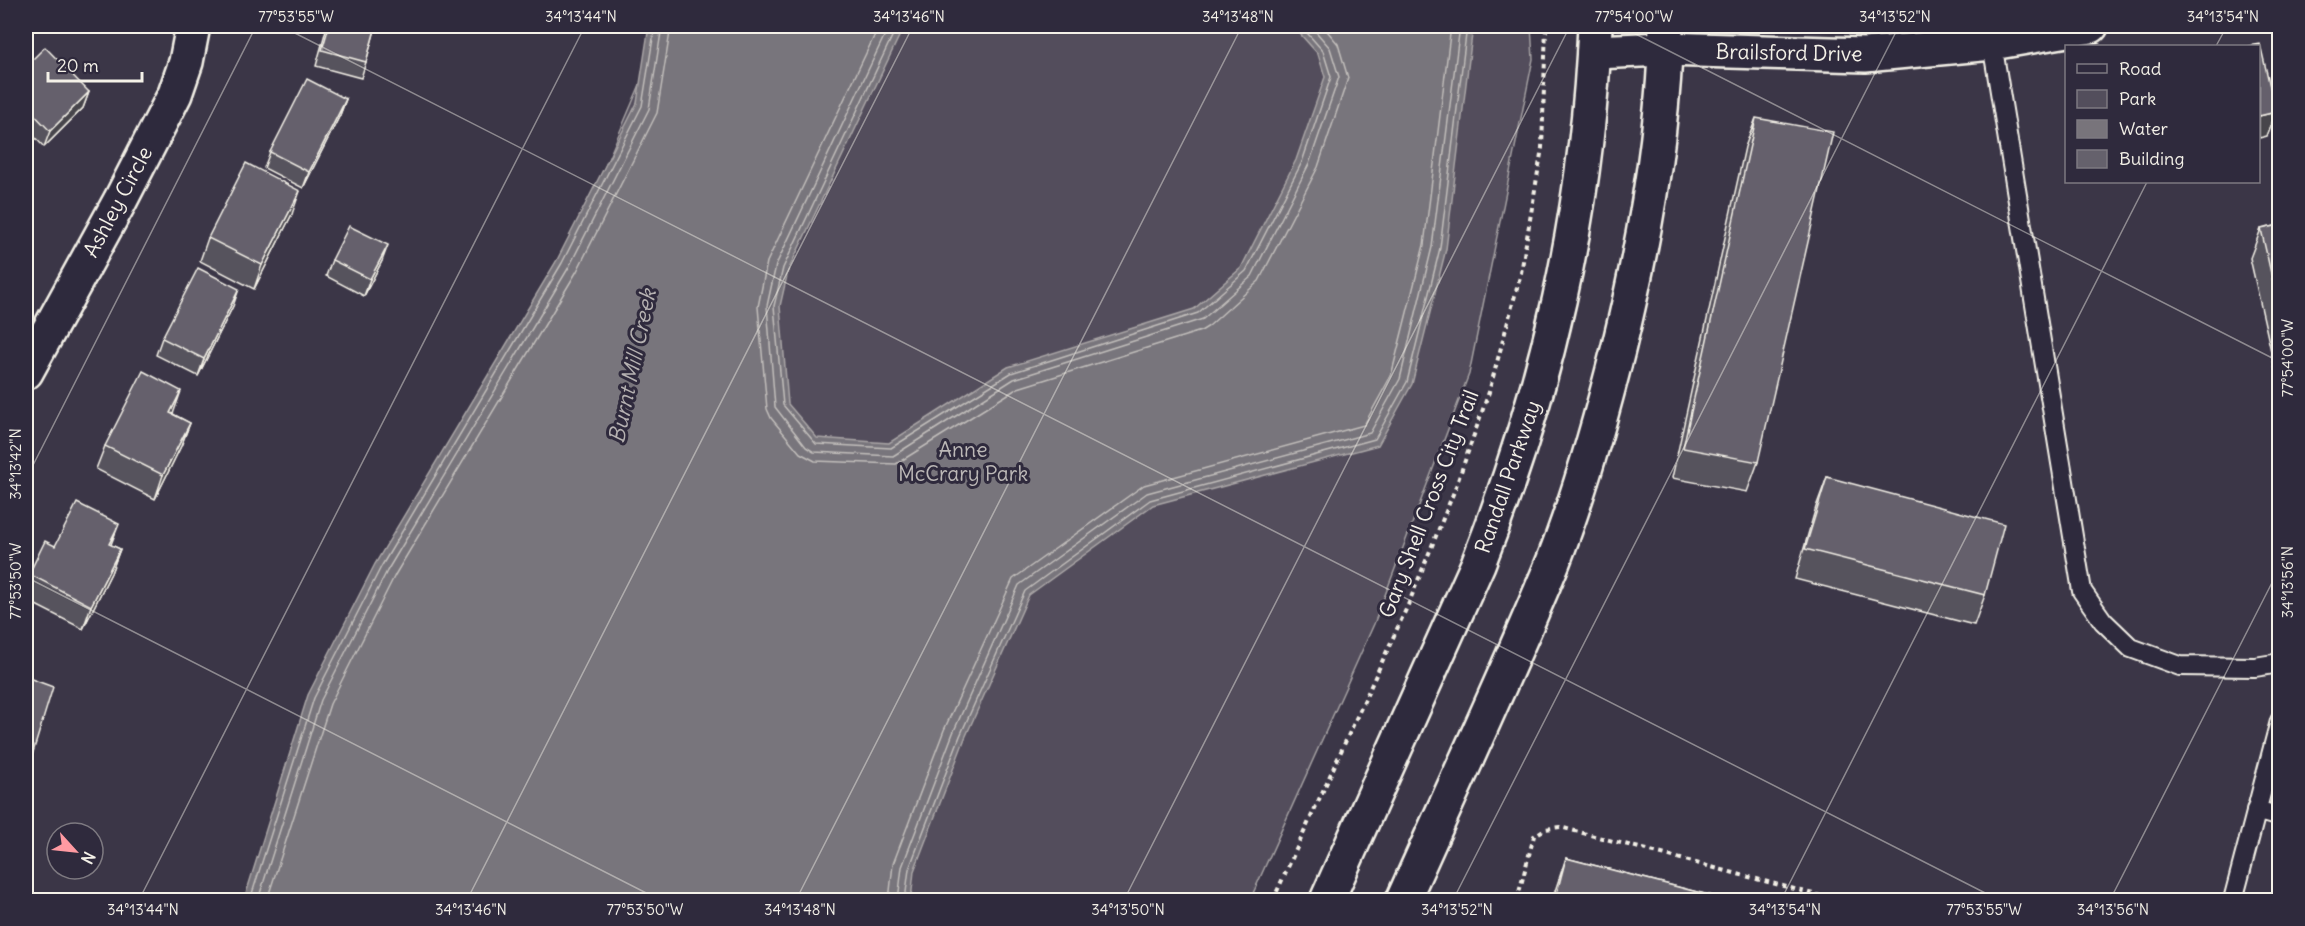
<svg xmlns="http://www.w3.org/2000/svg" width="2305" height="926" font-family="Delius,sans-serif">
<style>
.green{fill:#534e5c;stroke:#a4a0a2;stroke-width:1.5}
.water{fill:#78747b;stroke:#aaa6a7;stroke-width:1.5}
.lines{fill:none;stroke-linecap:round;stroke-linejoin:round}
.shore{stroke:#c2bfbc;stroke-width:1.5}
.service-casing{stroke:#f4f1e8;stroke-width:22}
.minor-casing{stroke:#f4f1e8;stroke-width:38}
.secondary-casing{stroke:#f4f1e8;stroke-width:38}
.path{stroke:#f4f1e8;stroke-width:4;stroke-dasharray:4.5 4.5;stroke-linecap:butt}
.service{stroke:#2f2a3d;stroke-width:18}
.minor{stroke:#2f2a3d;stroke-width:33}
.secondary{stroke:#2f2a3d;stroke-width:33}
.wall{fill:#57535d;stroke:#f4f1e8;stroke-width:1.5}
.shaded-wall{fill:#47444c;stroke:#f4f1e8;stroke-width:1.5}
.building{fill:#65616c;stroke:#f4f1e8;stroke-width:1.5}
.ticks{fill:none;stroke:#f4f1e8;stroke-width:1.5;stroke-opacity:0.45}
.labels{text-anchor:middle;stroke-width:6;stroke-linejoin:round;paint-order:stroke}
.street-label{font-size:21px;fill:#f4f1e8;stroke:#2f2a3d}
.park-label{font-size:21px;fill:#bcb8b7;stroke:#2f2a3d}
.water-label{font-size:22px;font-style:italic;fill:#b6b2b2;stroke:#2f2a3d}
.neatline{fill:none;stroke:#f4f1e8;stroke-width:2}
.ticks-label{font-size:15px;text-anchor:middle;fill:#f4f1e8}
</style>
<rect width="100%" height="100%" fill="#3b3647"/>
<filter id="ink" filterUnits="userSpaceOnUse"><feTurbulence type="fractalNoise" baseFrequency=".0167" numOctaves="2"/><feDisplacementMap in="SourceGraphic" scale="12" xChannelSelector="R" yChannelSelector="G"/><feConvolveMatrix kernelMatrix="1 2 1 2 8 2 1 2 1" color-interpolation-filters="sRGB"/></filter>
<g filter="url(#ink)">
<path class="green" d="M 665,26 L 1531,26 L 1533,59 L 1469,374 L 1374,624 L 1250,900 L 292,900 Z"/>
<path class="water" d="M 649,26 L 904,26 L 788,271 L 780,306 L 788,404 L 817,438 L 889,443 L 1008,367 L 1194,309 L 1241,268 L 1296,160 L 1325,77 L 1318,54 L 1293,26 L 1473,26 L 1446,249 L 1412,384 L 1378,445 L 1153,505 L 1029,595 L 965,738 L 914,871 L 911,900 L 244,900 L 308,695 L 375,564 L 557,260 L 637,103 Z"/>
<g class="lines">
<path class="shore" d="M 879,26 L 767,262 L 758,307 L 767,409 L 771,418 L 800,453 L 815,461 L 896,464 L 1018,388 L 1201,331 L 1209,326 L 1259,281 L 1318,167 L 1348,78 L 1338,44 L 1323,26
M 889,26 L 776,265 L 767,306 L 775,407 L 806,447 L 814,452 L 893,456 L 1014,379 L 1203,319 L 1252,276 L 1309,164 L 1339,77 L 1330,48 L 1311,26
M 897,26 L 783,268 L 774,306 L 783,405 L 816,444 L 891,448 L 1011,373 L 1198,313 L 1246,271 L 1302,162 L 1331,77 L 1323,51 L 1301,26
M 250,900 L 314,698 L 381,567 L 562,263 L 642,106 L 655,26
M 258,900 L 321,700 L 387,571 L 569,267 L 649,109 L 662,26
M 267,900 L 330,704 L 395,575 L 577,271 L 657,113 L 671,26
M 889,900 L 893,864 L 944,730 L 1013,579 L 1144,485 L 1364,425 L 1391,376 L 1424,245 L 1451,26
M 898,900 L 902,867 L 953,733 L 1019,585 L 1147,493 L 1370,433 L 1400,379 L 1432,247 L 1460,26
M 905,900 L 909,869 L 960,736 L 1025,591 L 1150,500 L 1375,439 L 1407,382 L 1440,248 L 1467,26"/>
<defs>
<path id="service" d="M 1992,43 L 2082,591 L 2103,621 L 2131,648 L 2180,666 L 2255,667 L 2280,663
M 2256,810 L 2280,817
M 2233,900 L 2280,721"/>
<path id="minor" d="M 1594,52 L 1665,49 L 1865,55 L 1992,43 L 2091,26
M 26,372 L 120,201 L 175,94 L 186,62 L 193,26"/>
<path id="secondary" d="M 1327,900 L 1478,564 C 1547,388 1587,214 1595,26
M 1403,900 C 1453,788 1506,676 1553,562 C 1580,493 1600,422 1618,350 C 1644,244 1664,135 1666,26"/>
</defs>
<use href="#service" class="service-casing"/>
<use href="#minor" class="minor-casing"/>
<use href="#secondary" class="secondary-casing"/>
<path class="path" d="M 1273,900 L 1408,605 L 1455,489 L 1489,392 L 1521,273 L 1542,148 L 1546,26
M 1517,900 L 1534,836 L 1545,829 L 1560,827 L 1836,900"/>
<use href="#service" class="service"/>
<use href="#minor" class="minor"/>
<use href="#secondary" class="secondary"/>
</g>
<path class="wall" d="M 327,26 L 376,26 L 366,62 L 361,78 L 316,66 Z
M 26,66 L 89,92 L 83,108 L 44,147 L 26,128 Z
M 346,99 L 340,115 L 303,188 L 264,168 L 270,152 Z
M 1756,118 L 1758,462 L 1747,492 L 1672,478 L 1745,147 Z
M 292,214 L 254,289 L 200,261 L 208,238 Z
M 2280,225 L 2280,391 L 2250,258 L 2261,229 Z
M 332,260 L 382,261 L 364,296 L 326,276 Z
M 233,306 L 198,376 L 156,355 L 162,338 Z
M 173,414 L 190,423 L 181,446 L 155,499 L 96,469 L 105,446 Z
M 1827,477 L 1985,595 L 1974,625 L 1795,579 L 1816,507 Z
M 111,545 L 120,549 L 111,573 L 83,629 L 26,600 L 26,583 L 29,574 L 55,546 Z
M 1566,858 L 1728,900 L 1552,900 Z"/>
<path class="shaded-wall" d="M 89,92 L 83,108 L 44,147 L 50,131 Z
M 346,99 L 340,115 L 303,188 L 309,172 Z
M 2276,112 L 2267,136 L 2259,138 L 2259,116 Z
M 300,191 L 292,214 L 254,289 L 262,265 Z
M 388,245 L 382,261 L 364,296 L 370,279 Z
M 239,289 L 233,306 L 198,376 L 204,359 Z
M 181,391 L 173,414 L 170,413 Z
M 190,423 L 181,446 L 155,499 L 163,475 Z
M 119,524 L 110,547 L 109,544 Z
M 120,549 L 111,573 L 83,629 L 91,606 Z"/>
<path class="building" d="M 329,26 L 376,26 L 366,62 L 322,50 Z
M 2260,44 L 2276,112 L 2259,116 L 2259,46 L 2249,46 Z
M 45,47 L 89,92 L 50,131 L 26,106 L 26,66 Z
M 307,79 L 346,99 L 309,172 L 270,152 Z
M 1756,118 L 1833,132 L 1758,462 L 1683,448 Z
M 246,163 L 300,191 L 262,265 L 208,238 Z
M 2280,225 L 2280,313 L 2261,229 Z
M 349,226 L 388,245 L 370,279 L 332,260 Z
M 198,268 L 239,289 L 204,359 L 162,338 Z
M 143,371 L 181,391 L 170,413 L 190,423 L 163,475 L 105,446 Z
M 1827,477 L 2004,524 L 1985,595 L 1805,549 Z
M 77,503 L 119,524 L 109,544 L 120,549 L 91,606 L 29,574 L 45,541 L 55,546 Z
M 26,677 L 53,687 L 26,775 Z
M 1566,858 L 1728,900 L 1555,900 Z"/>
</g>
<path class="ticks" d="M 281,26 L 1999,900M 1620,26 L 2280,362M 2216,46 L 2227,26M 26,479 L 256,26M 26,577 L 660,900M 139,900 L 585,26M 467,900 L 913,26M 796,900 L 1242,26M 1124,900 L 1570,26M 1453,900 L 1899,26M 1781,900 L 2147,182M 2110,900 L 2280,567"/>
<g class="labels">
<g class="street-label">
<text transform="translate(1789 53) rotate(1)" y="7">Brailsford Drive</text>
<text transform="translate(118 202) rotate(-62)" y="7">Ashley Circle</text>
<text transform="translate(1508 477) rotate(-71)" y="7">Randall Parkway</text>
<text transform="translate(1429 504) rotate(-69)" y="7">Gary Shell Cross City Trail</text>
</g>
<g class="park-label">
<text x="963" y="457">Anne<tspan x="963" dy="24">McCrary Park</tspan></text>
</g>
<g class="water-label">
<text transform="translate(632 366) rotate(-78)" y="8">Burnt Mill Creek</text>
</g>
</g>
<rect width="2305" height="926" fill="none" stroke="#2f2a3d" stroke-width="66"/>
<rect x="2065" y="45" width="195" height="138" fill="#2f2a3d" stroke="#7e7a81" stroke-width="1.5"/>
<rect x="2077" y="64" width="30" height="9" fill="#2f2a3d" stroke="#7e7a81" stroke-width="1.5"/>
<text x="2119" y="75" font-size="18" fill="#f4f1e8">Road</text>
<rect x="2077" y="90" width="30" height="18" fill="#534e5c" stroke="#7e7a81" stroke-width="1.5"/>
<text x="2119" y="105" font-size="18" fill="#f4f1e8">Park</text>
<rect x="2077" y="120" width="30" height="18" fill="#78747b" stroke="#7e7a81" stroke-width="1.5"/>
<text x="2119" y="135" font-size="18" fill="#f4f1e8">Water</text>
<rect x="2077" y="150" width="30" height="18" fill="#65616c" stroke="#7e7a81" stroke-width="1.5"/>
<text x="2119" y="165" font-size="18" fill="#f4f1e8">Building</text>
<g transform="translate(75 851) rotate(117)"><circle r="28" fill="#2f2a3d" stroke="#7e7a81" stroke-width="1.5"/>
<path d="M0-4.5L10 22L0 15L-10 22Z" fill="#ff9aa2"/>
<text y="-9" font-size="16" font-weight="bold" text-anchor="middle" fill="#f4f1e8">N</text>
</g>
<path d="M48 72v9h94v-9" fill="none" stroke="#f4f1e8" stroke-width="3"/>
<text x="57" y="72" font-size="18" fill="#f4f1e8" stroke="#2f2a3d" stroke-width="4.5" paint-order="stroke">20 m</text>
<rect x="33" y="33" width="2239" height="860" class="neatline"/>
<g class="ticks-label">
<text x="296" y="22">77°53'55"W</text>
<text x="581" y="22">34°13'44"N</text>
<text x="909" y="22">34°13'46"N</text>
<text x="1238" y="22">34°13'48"N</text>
<text x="1634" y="22">77°54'00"W</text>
<text x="1895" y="22">34°13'52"N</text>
<text x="2223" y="22">34°13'54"N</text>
<text transform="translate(2288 358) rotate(-90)" y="5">77°54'00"W</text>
<text transform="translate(16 464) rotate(-90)" y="5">34°13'42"N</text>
<text transform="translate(16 581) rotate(-90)" y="5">77°53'50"W</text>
<text transform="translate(2288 582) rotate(-90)" y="5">34°13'56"N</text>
<text x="143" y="915">34°13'44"N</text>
<text x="471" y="915">34°13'46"N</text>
<text x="645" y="915">77°53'50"W</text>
<text x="800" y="915">34°13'48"N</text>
<text x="1128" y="915">34°13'50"N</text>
<text x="1457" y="915">34°13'52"N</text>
<text x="1785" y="915">34°13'54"N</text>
<text x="1984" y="915">77°53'55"W</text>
<text x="2113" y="915">34°13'56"N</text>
</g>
</svg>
